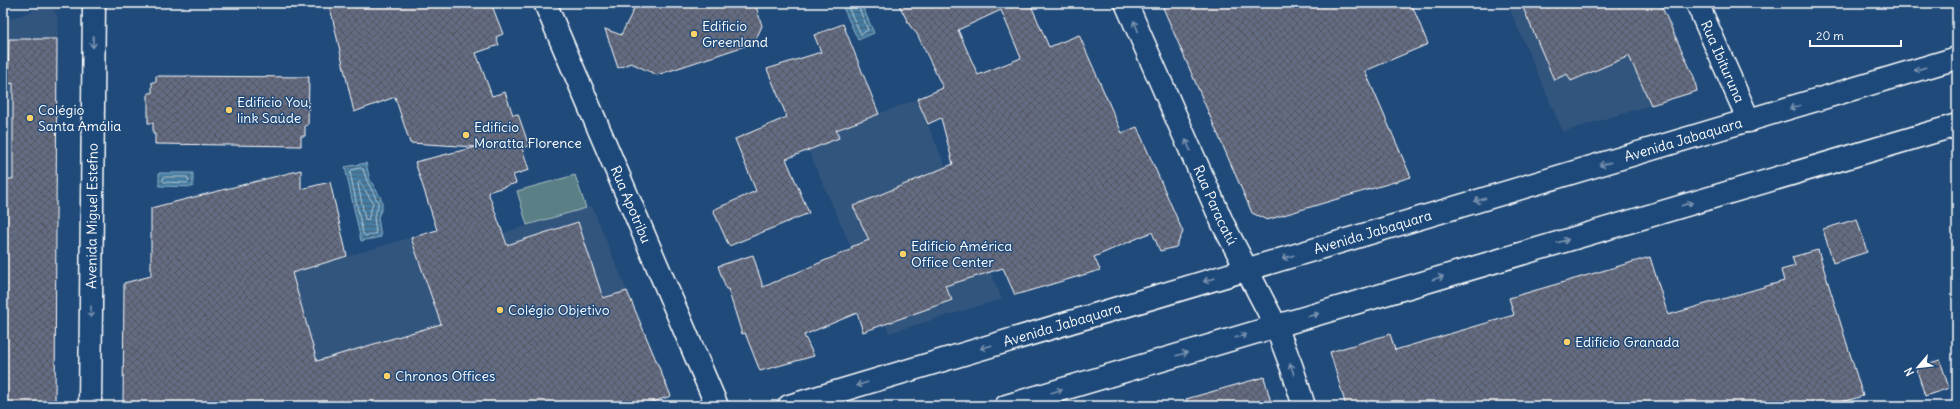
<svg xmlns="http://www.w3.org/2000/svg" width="1960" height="409" font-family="Delius,sans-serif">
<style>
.built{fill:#33547d}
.grass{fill:#5a8086;stroke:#acc0c2}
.water{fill:url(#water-rules);stroke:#8fb0c7}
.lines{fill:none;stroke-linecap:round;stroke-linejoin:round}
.shore{stroke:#b5cbd9;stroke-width:1}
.building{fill:url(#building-cross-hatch);stroke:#fff;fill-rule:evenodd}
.minor-casing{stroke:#fff;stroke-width:25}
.major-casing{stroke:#fff;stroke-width:25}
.minor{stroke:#1f4a7a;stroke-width:22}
.major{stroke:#1f4a7a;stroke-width:22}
.oneway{stroke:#7992af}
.poi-dot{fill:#ffd166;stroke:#1f4a7a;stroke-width:1.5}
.labels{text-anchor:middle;stroke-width:3;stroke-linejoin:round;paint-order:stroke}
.poi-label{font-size:14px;fill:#fff;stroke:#1f4a7a;text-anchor:start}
.street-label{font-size:14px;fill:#fff;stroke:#1f4a7a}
</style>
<defs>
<pattern id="water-rules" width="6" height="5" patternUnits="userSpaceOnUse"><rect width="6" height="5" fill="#457ca1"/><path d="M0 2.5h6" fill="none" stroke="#486476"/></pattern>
<pattern id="building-cross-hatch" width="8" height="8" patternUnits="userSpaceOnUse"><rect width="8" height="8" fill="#636c83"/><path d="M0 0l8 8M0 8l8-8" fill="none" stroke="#54575f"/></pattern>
</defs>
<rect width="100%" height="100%" fill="#1f4a7a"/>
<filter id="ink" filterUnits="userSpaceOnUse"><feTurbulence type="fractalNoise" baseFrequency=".025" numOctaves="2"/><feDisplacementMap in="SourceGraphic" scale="8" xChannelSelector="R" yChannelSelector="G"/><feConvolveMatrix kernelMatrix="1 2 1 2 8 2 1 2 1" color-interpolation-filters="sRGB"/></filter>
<g filter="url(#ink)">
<path class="built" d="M 1507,3 L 1606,3 L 1651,105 L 1563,132 Z
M 44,7 L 53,9 L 58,17 L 56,230 L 3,230 L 3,21 Z
M 917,99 L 1002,299 L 889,333 L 808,150 L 839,138 L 836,130 Z
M 592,206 L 627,291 L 500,329 L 330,406 L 292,273 L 462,222 L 470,243 Z"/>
<path class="grass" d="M 575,175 L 586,208 L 527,225 L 517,191 Z"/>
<path class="water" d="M 841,3 L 861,3 L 874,33 L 858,40 Z
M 366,163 L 370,180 L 380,196 L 382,202 L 382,208 L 378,217 L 381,237 L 361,241 L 345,167 Z
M 159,173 L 193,173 L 193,187 L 159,186 Z"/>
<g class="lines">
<path class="shore" d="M 846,3 L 861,34 L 868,30 L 857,3
M 361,168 L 363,169 L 367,181 L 378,202 L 378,207 L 374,217 L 376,233 L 366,236 L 363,234 L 350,172 L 352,170 Z
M 164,177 L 187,177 L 189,181 L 187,183 L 164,182 L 163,181 Z
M 360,182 L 373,203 L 368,220 L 365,219 L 358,184 Z"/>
</g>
<path class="building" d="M 329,3 L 491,3 L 503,34 L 496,37 L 499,45 L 476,53 L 492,96 L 505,92 L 513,115 L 518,114 L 529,146 L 522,148 L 529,170 L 513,175 L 516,183 L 488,192 L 507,245 L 578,222 L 603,298 L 627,291 L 671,396 L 640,406 L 123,406 L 124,283 L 151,276 L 151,208 L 301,170 L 301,189 L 330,182 L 347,256 L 292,273 L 317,361 L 441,324 L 411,238 L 437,230 L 415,162 L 476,147 L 410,143 L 395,97 L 354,112 Z
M 647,3 L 755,3 L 762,26 L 754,43 L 657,75 L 631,63 L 618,68 L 605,29 L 621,35 L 635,7 Z
M 898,3 L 1030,3 L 1049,47 L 1079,35 L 1122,133 L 1137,127 L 1183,232 L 1176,247 L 1160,251 L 1152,232 L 1094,257 L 1100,270 L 1015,295 L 1003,268 L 945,286 L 952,300 L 863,332 L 857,313 L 804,335 L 814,356 L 760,371 L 745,333 L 742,334 L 728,289 L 726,289 L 718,266 L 753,255 L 763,287 L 852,249 L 851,247 L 869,240 L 853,206 L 953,164 L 941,118 L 928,124 L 917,99 L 943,88 L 917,34 L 910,26 ZM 1001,10 L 1021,58 L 978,75 L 958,30 Z
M 1161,3 L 1411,3 L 1428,44 L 1365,71 L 1411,177 L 1267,220 L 1252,213 Z
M 1521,3 L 1660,3 L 1694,77 L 1697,91 L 1651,105 L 1629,56 L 1571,81 L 1567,74 L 1554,80 Z
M 843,24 L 879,114 L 836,130 L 839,138 L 786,159 L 809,213 L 729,246 L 713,210 L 756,191 L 735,139 L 787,117 L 767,69 L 821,52 L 814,35 Z
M 9,39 L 57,39 L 55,406 L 3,406 L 3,179 L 13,179 L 13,83 L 8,84 Z
M 156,76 L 309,77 L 308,125 L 305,126 L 305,136 L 301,136 L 301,146 L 155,144 L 155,134 L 153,134 L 153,123 L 148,123 L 148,93 L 152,93 L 152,82 L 156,82 Z
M 1857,219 L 1867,252 L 1833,263 L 1823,229 Z
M 1818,250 L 1863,396 L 1828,406 L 1346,406 L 1330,352 L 1390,334 L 1395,350 L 1514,315 L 1509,298 L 1650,257 L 1668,315 L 1784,281 L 1781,270 L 1795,266 L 1792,257 Z
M 1940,360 L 1949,388 L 1925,396 L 1916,367 Z
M 1264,377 L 1272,406 L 1187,406 L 1186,399 Z"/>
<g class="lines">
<defs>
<g id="minor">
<path id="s1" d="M 545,3 L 717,406"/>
<path id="s2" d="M 1126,3 L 1223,224 L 1276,326 L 1292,368 L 1304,406"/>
<path id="s3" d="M 1697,3 L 1749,121"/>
<path id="s4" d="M 90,406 L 94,3"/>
</g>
<g id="major">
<path id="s5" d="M 789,406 L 1957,58"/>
<path d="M 1006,406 L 1957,125"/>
</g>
</defs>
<use href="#minor" class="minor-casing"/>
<use href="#major" class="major-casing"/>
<use href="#minor" class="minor"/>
<use href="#major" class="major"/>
</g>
<defs><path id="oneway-shaft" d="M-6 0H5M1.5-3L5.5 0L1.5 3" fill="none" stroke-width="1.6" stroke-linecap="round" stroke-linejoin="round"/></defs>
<g class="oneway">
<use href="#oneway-shaft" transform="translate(1136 26) rotate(-113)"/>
<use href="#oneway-shaft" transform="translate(93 42) rotate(91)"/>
<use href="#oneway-shaft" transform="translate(1920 69) rotate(164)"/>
<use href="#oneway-shaft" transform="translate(1795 107) rotate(163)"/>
<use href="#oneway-shaft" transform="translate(1188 145) rotate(-113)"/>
<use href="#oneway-shaft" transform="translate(1605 164) rotate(163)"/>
<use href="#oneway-shaft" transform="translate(1480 200) rotate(164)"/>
<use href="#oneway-shaft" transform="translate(1687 204) rotate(-16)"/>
<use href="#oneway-shaft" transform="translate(1563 241) rotate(-16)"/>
<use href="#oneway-shaft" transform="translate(1288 257) rotate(164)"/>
<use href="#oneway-shaft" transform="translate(1438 278) rotate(-17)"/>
<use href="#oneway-shaft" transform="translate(1209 280) rotate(164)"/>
<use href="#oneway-shaft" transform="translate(91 312) rotate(91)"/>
<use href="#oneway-shaft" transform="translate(1313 315) rotate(-16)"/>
<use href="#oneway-shaft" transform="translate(1241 336) rotate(-16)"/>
<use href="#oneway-shaft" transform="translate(986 347) rotate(163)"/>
<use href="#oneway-shaft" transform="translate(1182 354) rotate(-17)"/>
<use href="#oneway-shaft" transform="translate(1292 369) rotate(-109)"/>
<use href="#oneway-shaft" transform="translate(862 384) rotate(163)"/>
<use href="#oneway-shaft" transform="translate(1057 391) rotate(-17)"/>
</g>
</g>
<g class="poi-dot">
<circle cx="694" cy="34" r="4"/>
<circle cx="229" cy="110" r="4"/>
<circle cx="30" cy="118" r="4"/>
<circle cx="466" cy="135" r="4"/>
<circle cx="903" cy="254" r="4"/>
<circle cx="500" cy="310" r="4"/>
<circle cx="1567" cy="342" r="4"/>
<circle cx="387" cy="376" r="4"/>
</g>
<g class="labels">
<g class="poi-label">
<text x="702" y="31">Edificio<tspan x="702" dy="16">Greenland</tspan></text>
<text x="237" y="107">Edifício You,<tspan x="237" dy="16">link Saúde</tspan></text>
<text x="38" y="115">Colégio<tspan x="38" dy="16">Santa Amália</tspan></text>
<text x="474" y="132">Edifício<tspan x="474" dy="16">Moratta Florence</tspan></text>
<text x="911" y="251">Edifício América<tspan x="911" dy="16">Office Center</tspan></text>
<text x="508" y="315">Colégio Objetivo</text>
<text x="1575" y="347">Edifício Granada</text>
<text x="395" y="381">Chronos Offices</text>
</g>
<g class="street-label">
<text dy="5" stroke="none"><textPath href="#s3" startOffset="64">Rua Ibituruna</textPath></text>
<text dy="5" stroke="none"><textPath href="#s5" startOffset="933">Avenida Jabaquara</textPath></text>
<text dy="5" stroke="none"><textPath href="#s1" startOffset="219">Rua Apotribu</textPath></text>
<text dy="5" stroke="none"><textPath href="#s2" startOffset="221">Rua Paracatú</textPath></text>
<text dy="5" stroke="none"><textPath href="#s4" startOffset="190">Avenida Miguel Estefno</textPath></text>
<text dy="5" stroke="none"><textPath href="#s5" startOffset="609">Avenida Jabaquara</textPath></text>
<text dy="5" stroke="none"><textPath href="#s5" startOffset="285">Avenida Jabaquara</textPath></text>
</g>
</g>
<rect width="1960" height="409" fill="none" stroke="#1f4a7a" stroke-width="16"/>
<rect x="8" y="8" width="1944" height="393" fill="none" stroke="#fff" stroke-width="1.5" filter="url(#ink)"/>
<g transform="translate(1918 367) rotate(242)" stroke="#1f4a7a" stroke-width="3" paint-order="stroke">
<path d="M0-3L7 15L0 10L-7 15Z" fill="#ffffff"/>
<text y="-6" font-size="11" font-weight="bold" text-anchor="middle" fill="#ffffff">N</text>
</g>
<path d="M1810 40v6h91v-6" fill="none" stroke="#ffffff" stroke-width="2"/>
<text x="1816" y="40" font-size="12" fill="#ffffff" stroke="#1f4a7a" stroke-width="3" paint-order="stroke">20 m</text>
</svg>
